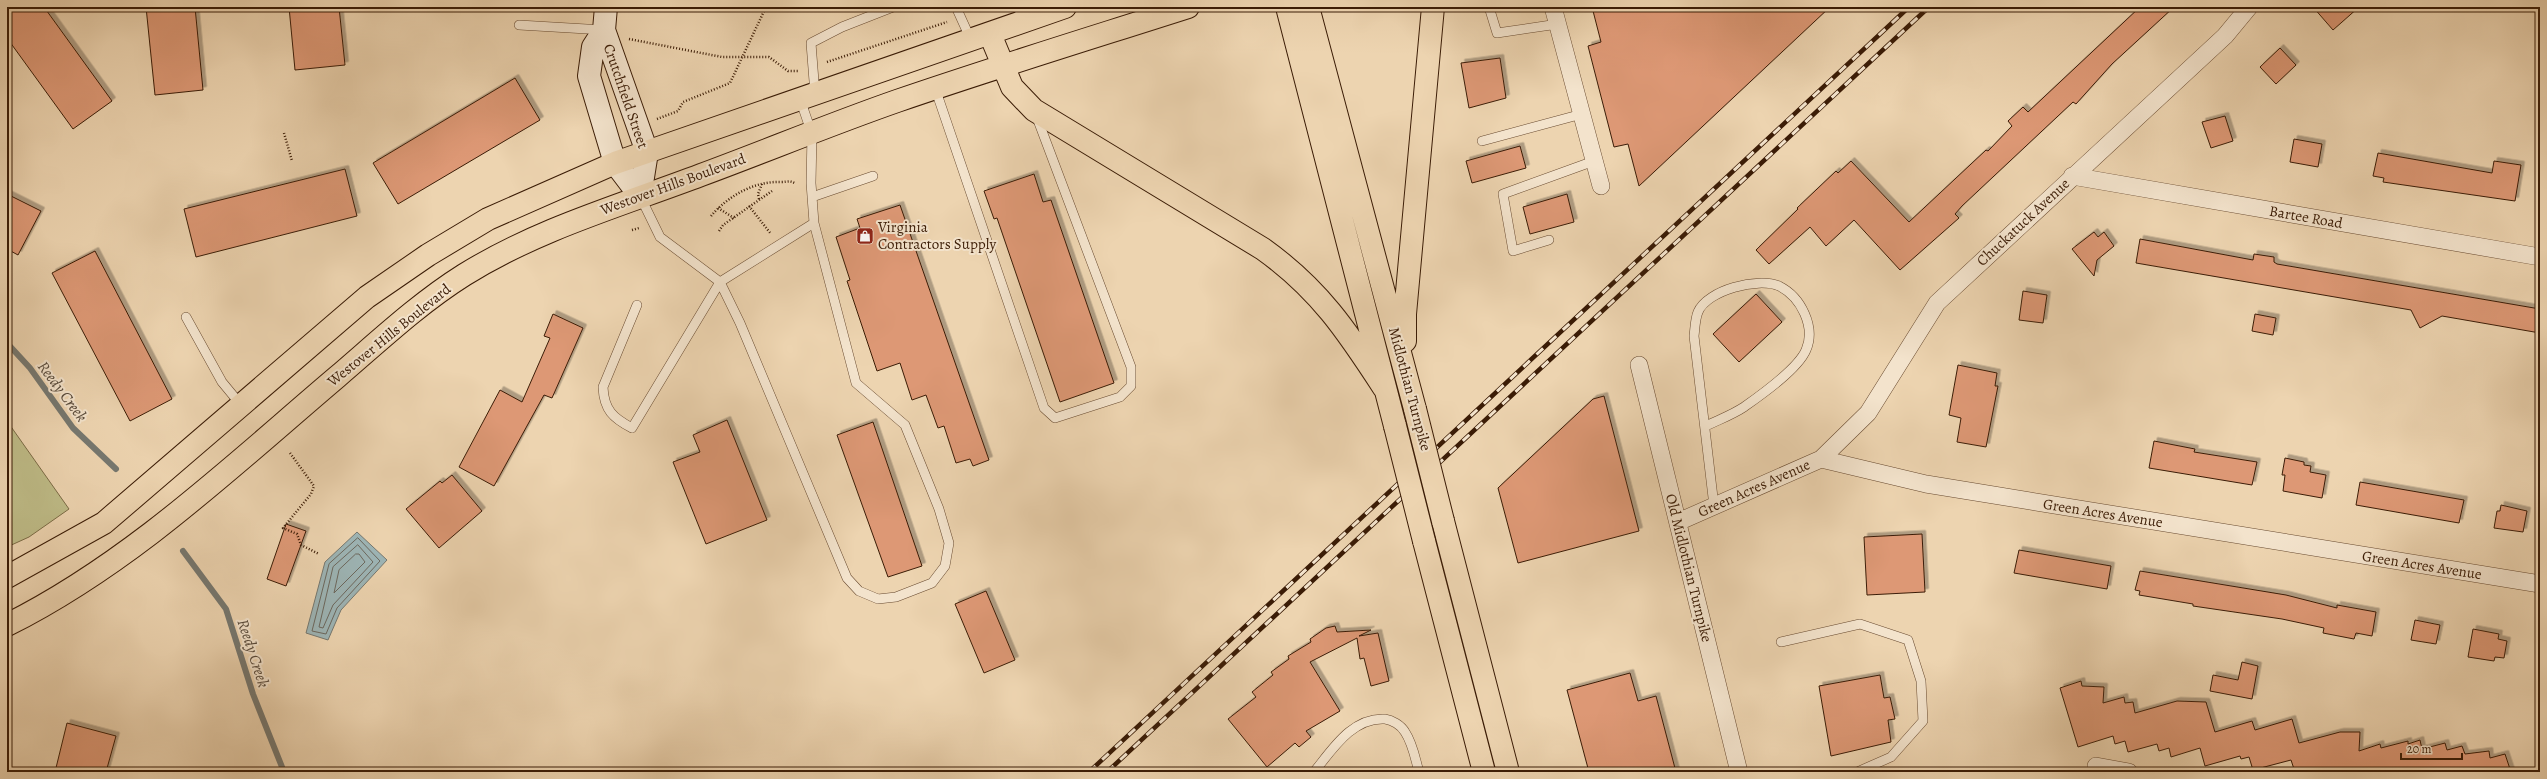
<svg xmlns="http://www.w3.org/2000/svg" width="2547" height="779" font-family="Alegreya,serif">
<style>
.green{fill:#bebb87;stroke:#7c6c46}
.water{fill:#9db5b6;stroke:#767870}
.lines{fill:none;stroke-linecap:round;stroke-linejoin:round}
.shore{stroke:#6c685e;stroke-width:1}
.stream{stroke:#767870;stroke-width:6}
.building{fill:#dd9874;stroke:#3b1c06;filter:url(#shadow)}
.lane-casing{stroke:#684a30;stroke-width:10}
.street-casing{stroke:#684a30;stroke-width:18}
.secondary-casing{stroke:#3b1c06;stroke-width:24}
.primary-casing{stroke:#3b1c06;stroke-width:24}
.path{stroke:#3b1c06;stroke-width:2.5;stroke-dasharray:1 2;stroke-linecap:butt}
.lane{stroke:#f3e3cc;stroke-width:9}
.street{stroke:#f3e3cc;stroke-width:17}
.secondary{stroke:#f3e3cc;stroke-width:22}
.primary{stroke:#edd4b0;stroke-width:22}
.rail-casing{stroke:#3b1c06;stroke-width:4.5}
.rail{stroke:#f3e3cc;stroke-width:3;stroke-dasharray:9;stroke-linecap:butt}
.primary-bridge-casing{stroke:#3b1c06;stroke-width:24;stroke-linecap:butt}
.primary-bridge{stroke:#edd4b0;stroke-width:22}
.labels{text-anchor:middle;stroke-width:4;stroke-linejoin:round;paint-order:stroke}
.street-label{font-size:15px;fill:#3b1c06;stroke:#f3e3cc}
.poi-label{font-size:15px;fill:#3b1c06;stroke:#f3e3cc;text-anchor:start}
.water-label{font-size:16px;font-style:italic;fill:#584a3b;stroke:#f3e3cc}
</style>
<defs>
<filter id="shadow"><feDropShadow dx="3.5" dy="-3.5" stdDeviation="0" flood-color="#0004"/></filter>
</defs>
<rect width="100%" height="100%" fill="#edd4b0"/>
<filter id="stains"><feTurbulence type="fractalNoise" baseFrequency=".005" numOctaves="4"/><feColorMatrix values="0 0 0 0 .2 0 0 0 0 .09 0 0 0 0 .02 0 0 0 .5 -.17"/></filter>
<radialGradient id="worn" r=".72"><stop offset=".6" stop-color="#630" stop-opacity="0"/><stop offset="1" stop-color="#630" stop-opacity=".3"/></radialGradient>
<path class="green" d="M 7,421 L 69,509 L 29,537 L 7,547 Z"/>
<path class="water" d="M 357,532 L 387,560 L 341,610 L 328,640 L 306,633 L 325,562 Z"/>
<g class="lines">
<path class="shore" d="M 358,538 L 380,561 L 337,608 L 326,634 L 312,631 L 329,564 Z
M 358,545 L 373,562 L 333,605 L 323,628 L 319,627 L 333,567 Z
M 356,554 L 359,554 L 365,562 L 334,593 L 339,570 Z"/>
<path class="stream" d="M 7,343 L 30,368 L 73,428 L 116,469
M 183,551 L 226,609 L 253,694 L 284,772"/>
</g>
<path class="building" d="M 7,7 L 44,7 L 112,101 L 73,129 L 7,38 Z
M 146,7 L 195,7 L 203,90 L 155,95 Z
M 289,7 L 339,7 L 345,65 L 295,70 Z
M 1592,7 L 1830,7 L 1639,186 L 1628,144 L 1614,147 L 1588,46 L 1601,42 Z
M 2140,7 L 2174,7 L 2112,64 L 2076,104 L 2073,102 L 1962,206 L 1955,214 L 1959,218 L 1900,270 L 1854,220 L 1826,246 L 1810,227 L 1769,264 L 1756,250 L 1798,209 L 1797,208 L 1836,171 L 1838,173 L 1851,161 L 1909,222 L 1986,150 L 1988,151 L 2012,126 L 2008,121 L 2023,107 L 2028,112 Z
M 2313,7 L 2359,7 L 2333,30 Z
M 2280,48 L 2296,65 L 2276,84 L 2260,67 Z
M 1500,58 L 1506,98 L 1469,108 L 1461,63 Z
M 515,78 L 540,120 L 398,204 L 373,163 Z
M 2225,116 L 2233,141 L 2211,148 L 2202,122 Z
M 2294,139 L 2322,144 L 2318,167 L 2290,162 Z
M 1520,146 L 1526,168 L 1472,183 L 1466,161 Z
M 2378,153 L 2492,173 L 2494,161 L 2521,165 L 2515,201 L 2383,182 L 2384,178 L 2373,176 Z
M 345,169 L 357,216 L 196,257 L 184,209 Z
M 1034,174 L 1043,202 L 1051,200 L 1114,383 L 1060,402 L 997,218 L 994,219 L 984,191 Z
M 7,194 L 41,211 L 18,255 L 7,249 Z
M 1567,194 L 1574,222 L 1530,234 L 1523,207 Z
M 900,205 L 989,460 L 973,466 L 970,459 L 956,463 L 944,426 L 938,428 L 926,395 L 912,400 L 900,363 L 877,371 L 847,281 L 850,280 L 836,237 L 860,228 L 857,219 Z
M 2094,232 L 2098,237 L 2104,232 L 2114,246 L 2097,260 L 2094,276 L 2072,249 Z
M 2140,239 L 2253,260 L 2254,254 L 2274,257 L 2274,262 L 2277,264 L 2540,309 L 2540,333 L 2442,316 L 2420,328 L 2411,310 L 2136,263 Z
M 95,251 L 172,399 L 130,421 L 52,273 Z
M 2023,291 L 2047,295 L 2043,323 L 2019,320 Z
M 1756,294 L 1782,322 L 1739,362 L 1713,334 Z
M 553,314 L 583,328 L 552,398 L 544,395 L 494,486 L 459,467 L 500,390 L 522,402 L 550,338 L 544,336 Z
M 2255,314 L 2276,318 L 2273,335 L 2252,331 Z
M 1958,365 L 1997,373 L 1995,386 L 1998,386 L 1986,447 L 1957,442 L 1961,418 L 1949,415 Z
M 1604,396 L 1639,531 L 1518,563 L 1498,488 L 1593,399 Z
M 727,420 L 767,520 L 706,544 L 673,462 L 700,452 L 693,435 Z
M 873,422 L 922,566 L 888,577 L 837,435 Z
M 2154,441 L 2195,449 L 2194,452 L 2257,462 L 2252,485 L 2149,468 Z
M 2285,458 L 2304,462 L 2304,465 L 2311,466 L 2310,472 L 2326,475 L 2322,498 L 2283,491 L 2285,475 L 2282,475 Z
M 452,475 L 482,511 L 439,548 L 406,509 L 440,481 L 442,483 Z
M 2360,482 L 2464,500 L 2459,523 L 2356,505 Z
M 2501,505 L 2527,511 L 2523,532 L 2494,528 L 2497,511 L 2500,511 Z
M 286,524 L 306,531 L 286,586 L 267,579 Z
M 1922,534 L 1925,592 L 1867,595 L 1864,537 Z
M 2019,550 L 2111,566 L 2107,589 L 2014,573 Z
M 2140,571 L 2286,595 L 2337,608 L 2337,605 L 2376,612 L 2372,636 L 2356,633 L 2354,639 L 2323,633 L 2324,628 L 2282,619 L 2193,606 L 2193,604 L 2139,595 L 2140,591 L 2135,590 Z
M 986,591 L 1015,660 L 984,673 L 955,604 Z
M 2415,620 L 2440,625 L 2436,644 L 2411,640 Z
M 1335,626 L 1337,632 L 1371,630 L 1359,636 L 1378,633 L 1389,681 L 1371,686 L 1364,658 L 1360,659 L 1357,638 L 1310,662 L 1340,711 L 1306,731 L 1311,737 L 1299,747 L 1295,743 L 1267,767 L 1228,719 L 1256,697 L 1252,692 L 1273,675 L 1271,672 L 1289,659 L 1288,656 L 1311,642 L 1310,639 L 1326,628 Z
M 2473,629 L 2499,634 L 2498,639 L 2507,641 L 2504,658 L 2495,657 L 2494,661 L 2468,657 Z
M 2242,662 L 2258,666 L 2252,699 L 2210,691 L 2213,675 L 2238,680 Z
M 1630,673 L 1638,701 L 1656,696 L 1676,772 L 1589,772 L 1567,690 Z
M 1880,675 L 1884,698 L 1890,697 L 1895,719 L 1888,720 L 1891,742 L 1831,756 L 1819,686 Z
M 2081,681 L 2082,686 L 2104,687 L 2103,703 L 2124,697 L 2125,703 L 2133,702 L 2135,713 L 2177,701 L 2206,702 L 2215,732 L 2252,721 L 2255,730 L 2292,719 L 2299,743 L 2340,732 L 2360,732 L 2359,751 L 2380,744 L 2381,748 L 2408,741 L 2408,744 L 2420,740 L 2422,749 L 2445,743 L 2447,750 L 2462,746 L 2465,754 L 2489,751 L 2490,758 L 2505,754 L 2511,772 L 2295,772 L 2291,760 L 2253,770 L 2249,757 L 2241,759 L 2240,756 L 2205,766 L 2200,748 L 2171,757 L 2169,748 L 2159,751 L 2157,744 L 2128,752 L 2125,741 L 2115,744 L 2113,736 L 2078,747 L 2060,688 Z
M 67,723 L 116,736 L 106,772 L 55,772 Z"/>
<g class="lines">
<defs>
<path id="lane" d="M 956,7 L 971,40
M 1018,7 L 1024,21
M 1489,7 L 1497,33 L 1558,24
M 519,25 L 604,30
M 935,88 L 1044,408 L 1055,418 L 1120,397 L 1131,386 L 1131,367 L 1036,115
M 815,94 L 811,43 L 842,27 L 893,7
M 1482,141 L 1582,114
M 640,196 L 660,237 L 720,282 L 814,223 L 811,183 L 812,134 L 800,99
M 812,197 L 873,176
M 1549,240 L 1513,251 L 1503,194 L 1594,161
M 720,282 L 740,323 L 847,578 L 859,591 L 878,599 L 896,597 L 932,583 L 945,566 L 949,543 L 939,509 L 905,425 L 856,383 L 814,223
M 637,305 L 603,387 C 604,410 613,418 632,428 L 720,282
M 186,317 L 222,382 L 241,405
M 1706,426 C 1718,420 1732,415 1744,407 C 1761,395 1798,369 1806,350 C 1816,327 1801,297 1779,286 C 1758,277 1707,290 1698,312 C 1695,319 1695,329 1694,336 L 1714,506
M 1781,642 L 1860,624 L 1908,640 L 1921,681 L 1923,721 L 1891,757 L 1857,772
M 1314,772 C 1332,750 1352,717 1385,719 C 1392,720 1401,725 1405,732 C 1413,744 1415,758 1419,772"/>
<path id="street" d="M 1553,7 L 1601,186
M 2072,176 L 2540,257
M 1639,365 L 1739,772
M 1821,459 L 1868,413 L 1937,303 L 2225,36 L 2249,7
M 1678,522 L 1821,459 L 1926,484 L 2540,584
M 2096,772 L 2096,766 L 2129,772"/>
<path id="secondary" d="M 606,7 L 604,30 L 647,152 L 640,196
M 604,30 L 593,47 L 589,76 L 615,163 L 640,196"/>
<path id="primary" d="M 1287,7 L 1395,426
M 1308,7 L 1415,409
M 990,34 L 1012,87 L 1034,110 L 1263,249 C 1319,289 1347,331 1384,388
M 1405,341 L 1405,314 L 1433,7
M 1443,521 L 1508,772
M 1424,541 L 1484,772
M 7,577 L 104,523 L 367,297 L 428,255 L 488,219 L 615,163 L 1065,7
M 7,625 C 131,563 232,466 337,377 C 378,342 418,304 464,275 C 538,229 619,206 701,175 C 766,151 831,124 897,101 C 993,68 1091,38 1188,7"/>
</defs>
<use href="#lane" class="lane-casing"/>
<use href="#street" class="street-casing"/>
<use href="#secondary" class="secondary-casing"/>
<use href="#primary" class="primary-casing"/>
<path class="path" d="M 629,39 L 722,57 L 769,57 L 788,71 L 799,71
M 827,62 L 947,22
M 657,119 L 678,111 L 683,102 L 730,83 L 766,7
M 284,133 L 292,161
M 759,199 L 758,194 L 762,184
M 749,206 L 771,234
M 718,208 L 734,218
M 711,216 C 729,195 755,181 781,182 C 788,182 790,180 796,184
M 632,230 L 639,228
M 719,231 L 723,225 L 772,191
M 290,453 L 314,486 L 311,494 L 283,528 L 297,534 L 301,545 L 319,554"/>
<use href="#lane" class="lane"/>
<use href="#street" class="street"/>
<use href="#secondary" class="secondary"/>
<use href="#primary" class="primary"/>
<defs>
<path id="rail" d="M 1089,772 L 1909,7
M 1107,772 L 1929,7"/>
</defs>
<use href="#rail" class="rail-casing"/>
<use href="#rail" class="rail"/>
<defs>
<path id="primary-bridge" d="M 1415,409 L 1443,521
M 1395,426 L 1424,541"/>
</defs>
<use href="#primary-bridge" class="primary-bridge-casing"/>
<use href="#primary-bridge" class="primary-bridge"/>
</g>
<defs>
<symbol id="shop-square" viewBox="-11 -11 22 22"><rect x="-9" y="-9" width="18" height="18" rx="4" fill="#8f2418" stroke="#f3e3cc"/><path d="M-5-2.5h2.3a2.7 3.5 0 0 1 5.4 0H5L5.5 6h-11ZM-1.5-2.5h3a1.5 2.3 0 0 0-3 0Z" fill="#fff"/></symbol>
</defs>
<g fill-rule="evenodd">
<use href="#shop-square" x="855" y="226" width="20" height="20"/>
</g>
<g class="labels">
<g class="street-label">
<text transform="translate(626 96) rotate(71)" y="5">Crutchfield Street</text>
<text transform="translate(673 184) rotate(-20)" y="5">Westover Hills Boulevard</text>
<text transform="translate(2306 217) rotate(10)" y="5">Bartee Road</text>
<text transform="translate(2023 222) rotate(-43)" y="5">Chuckatuck Avenue</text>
<text transform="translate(389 335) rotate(-39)" y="5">Westover Hills Boulevard</text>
<text transform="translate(1410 389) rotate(75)" y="5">Midlothian Turnpike</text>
<text transform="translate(1754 488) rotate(-24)" y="5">Green Acres Avenue</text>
<text transform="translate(2103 513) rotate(9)" y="5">Green Acres Avenue</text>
<text transform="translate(2422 565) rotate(9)" y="5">Green Acres Avenue</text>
<text transform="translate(1689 568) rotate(76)" y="5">Old Midlothian Turnpike</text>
</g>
<g class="poi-label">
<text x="878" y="232">Virginia<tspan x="878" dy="17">Contractors Supply</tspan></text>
</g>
<g class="water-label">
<text transform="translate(63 391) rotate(53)" y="6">Reedy Creek</text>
<text transform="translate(254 653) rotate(72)" y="6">Reedy Creek</text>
</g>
</g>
<rect width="2547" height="779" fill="none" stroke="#edd4b0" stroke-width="24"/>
<rect x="8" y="8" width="2531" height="763" fill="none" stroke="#3b1c06" stroke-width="2"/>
<rect x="12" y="12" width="2523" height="755" fill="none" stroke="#3b1c06"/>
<path d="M2401 753v6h61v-6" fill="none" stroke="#3b1c06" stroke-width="2"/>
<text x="2407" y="753" font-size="12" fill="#3b1c06" stroke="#f3e3cc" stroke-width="3" paint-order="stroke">20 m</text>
<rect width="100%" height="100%" filter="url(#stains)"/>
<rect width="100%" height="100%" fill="url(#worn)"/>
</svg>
